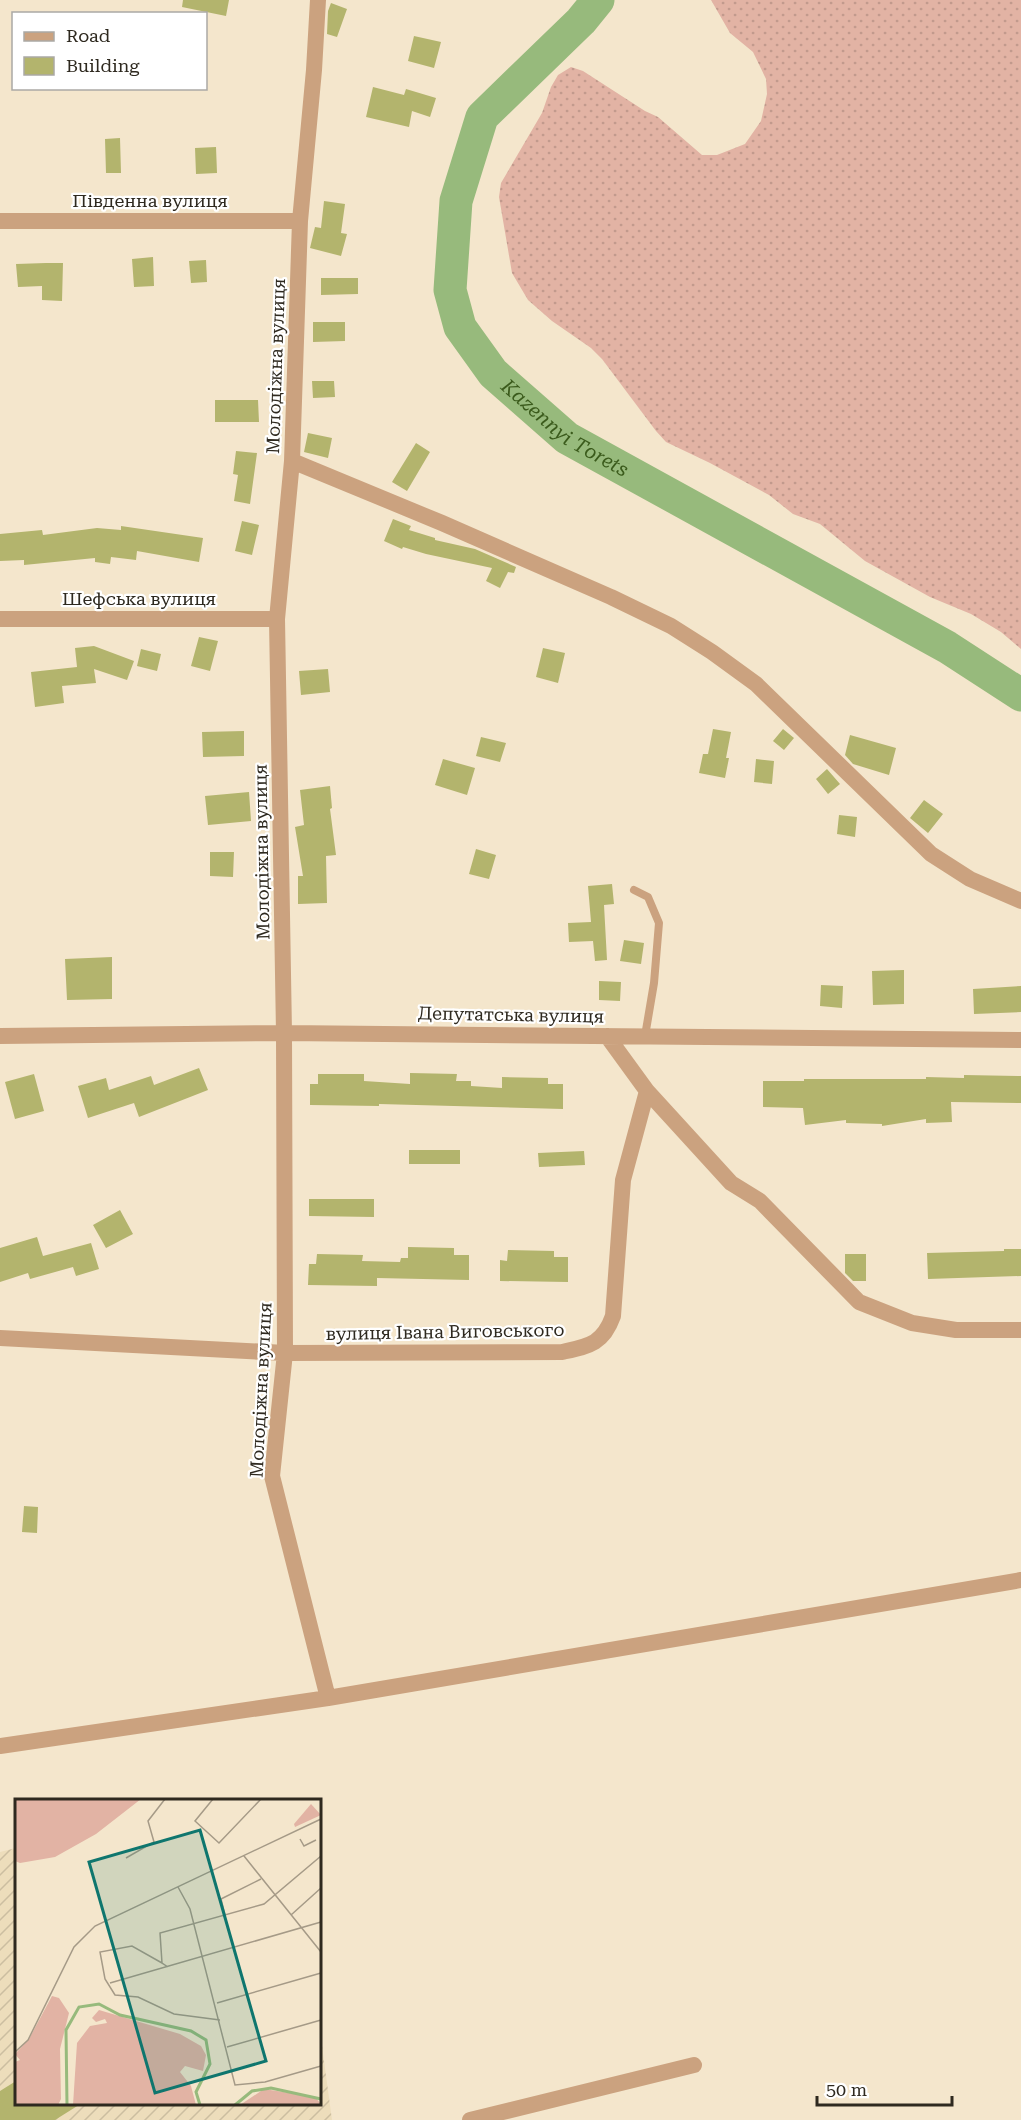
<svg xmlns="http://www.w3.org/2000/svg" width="1021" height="2120" font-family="'Roboto Serif',serif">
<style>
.industrial{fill:url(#industrial-furrows)}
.grass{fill:url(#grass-dots)}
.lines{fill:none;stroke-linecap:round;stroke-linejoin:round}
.river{stroke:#97ba7c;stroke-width:33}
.building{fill:#b3b46d}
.lane{stroke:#cba27f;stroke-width:8}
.street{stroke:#cba27f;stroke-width:16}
.labels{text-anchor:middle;stroke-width:4.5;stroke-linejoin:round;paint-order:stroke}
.street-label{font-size:18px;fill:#2e291f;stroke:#fff}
.water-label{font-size:20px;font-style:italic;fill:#3b5b1c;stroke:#fff}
.inset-river{fill:none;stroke:#97ba7c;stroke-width:3}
.inset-road{fill:none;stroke:#a59a87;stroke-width:1.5}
.view{fill:#0f766e;fill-opacity:0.15;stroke:#0f766e;stroke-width:3}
.inset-edge{fill:none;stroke:#2e291f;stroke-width:3}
</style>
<defs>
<pattern id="industrial-furrows" width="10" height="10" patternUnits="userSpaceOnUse" patternTransform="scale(1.5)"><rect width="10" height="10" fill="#edddbb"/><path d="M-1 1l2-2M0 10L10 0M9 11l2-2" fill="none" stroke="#ccbea0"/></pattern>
<pattern id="grass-dots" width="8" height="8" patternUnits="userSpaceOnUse" patternTransform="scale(1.5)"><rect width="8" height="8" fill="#e2b3a4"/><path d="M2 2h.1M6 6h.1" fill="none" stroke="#c29a8d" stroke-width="1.8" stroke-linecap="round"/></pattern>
</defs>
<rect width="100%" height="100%" fill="#f4e6cc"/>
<path class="industrial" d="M 16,1848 L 16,2104 L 320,2104 L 320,2031 L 332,2120 L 0,2120 L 0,1852 Z"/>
<path class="grass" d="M 711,0 L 1021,0 L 1021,649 L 1001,632 L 971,614 L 930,597 L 865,561 L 820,524 L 793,514 L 769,495 L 710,463 L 666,442 L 656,431 L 602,359 L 591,348 L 552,321 L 528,300 L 512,273 L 499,197 L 501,183 L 542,113 L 551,87 L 558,75 L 571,67 L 583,71 L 645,111 L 658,117 L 702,155 L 717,155 L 745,144 L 761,121 L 767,94 L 766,79 L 753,52 L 730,33 Z"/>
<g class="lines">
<path class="river" id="s1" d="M 598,0 L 581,21 L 482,117 L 456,201 L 450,290 L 460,327 L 493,373 L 567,438 L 947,647 L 1021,695"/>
</g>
<path class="building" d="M 183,0 L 229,0 L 226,16 L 182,7 Z
M 331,3 L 347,9 L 337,37 L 327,34 L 328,11 Z
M 414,36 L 441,42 L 434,68 L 408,61 Z
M 373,87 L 404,95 L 406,89 L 436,98 L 430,117 L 412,111 L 409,127 L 366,117 Z
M 120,138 L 121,173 L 106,173 L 105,139 Z
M 216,147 L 217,173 L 196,174 L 195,148 Z
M 324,201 L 345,204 L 341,233 L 347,234 L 341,256 L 310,248 L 315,227 L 321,228 Z
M 153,257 L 154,286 L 134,287 L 132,259 Z
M 206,260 L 207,282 L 191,283 L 189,261 Z
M 46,263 L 63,263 L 62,301 L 42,300 L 42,286 L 18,287 L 16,264 Z
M 321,278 L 358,278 L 358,294 L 321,295 Z
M 313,322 L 345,322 L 345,341 L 313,342 Z
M 312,381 L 334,381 L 335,397 L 313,398 Z
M 215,400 L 258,400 L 259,422 L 215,422 Z
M 308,433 L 332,438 L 328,458 L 304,452 Z
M 416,443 L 430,452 L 407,491 L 392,482 Z
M 236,451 L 257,453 L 250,504 L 234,501 L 238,475 L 233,474 Z
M 393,519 L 411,526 L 409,530 L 435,538 L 435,540 L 475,549 L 516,567 L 514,573 L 508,572 L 500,588 L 486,581 L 492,568 L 426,554 L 403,547 L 402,549 L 384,541 Z
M 242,521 L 259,525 L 252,555 L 235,551 Z
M 121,526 L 203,538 L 199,562 L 137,551 L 136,560 L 111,557 L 110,564 L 95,562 L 95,558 L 24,565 L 24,560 L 0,561 L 0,534 L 42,530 L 43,535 L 97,528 L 121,530 Z
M 199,637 L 218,641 L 210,671 L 191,666 Z
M 94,646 L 134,661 L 127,680 L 94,669 L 96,683 L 62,686 L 64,703 L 35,707 L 31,672 L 77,667 L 75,648 Z
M 543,648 L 565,653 L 558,683 L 536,677 Z
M 141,649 L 161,654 L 157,671 L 137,666 Z
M 328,669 L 330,692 L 301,695 L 299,671 Z
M 713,729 L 731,732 L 726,758 L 729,758 L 725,778 L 699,773 L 703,754 L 708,754 Z
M 783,729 L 794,738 L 784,750 L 773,741 Z
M 244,731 L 244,756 L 203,757 L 202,732 Z
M 850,735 L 896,748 L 889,775 L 853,764 L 845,755 Z
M 481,737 L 506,743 L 500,762 L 476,756 Z
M 443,759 L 475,768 L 467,795 L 435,785 Z
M 756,759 L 774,761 L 772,784 L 754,782 Z
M 827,769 L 840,784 L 828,794 L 816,779 Z
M 330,786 L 332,808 L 330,809 L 336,855 L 326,856 L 327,903 L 298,904 L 298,876 L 303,876 L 295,827 L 304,825 L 300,790 Z
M 249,792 L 251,821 L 208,825 L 205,796 Z
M 924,800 L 943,814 L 928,833 L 910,818 Z
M 839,815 L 857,817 L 855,837 L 837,834 Z
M 476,849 L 496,855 L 489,879 L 469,874 Z
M 210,852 L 234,852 L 233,877 L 210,876 Z
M 612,884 L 614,904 L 604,905 L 607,960 L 595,961 L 593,941 L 569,942 L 568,923 L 591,922 L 588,886 Z
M 624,940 L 644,943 L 641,964 L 620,961 Z
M 112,957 L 112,999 L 67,1000 L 65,959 Z
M 904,970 L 904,1004 L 873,1005 L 872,971 Z
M 599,981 L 621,982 L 620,1001 L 599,1000 Z
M 821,985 L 843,986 L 842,1008 L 820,1006 Z
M 1021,986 L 1021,1012 L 974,1014 L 973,989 Z
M 199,1068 L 208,1090 L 139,1117 L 134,1103 L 88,1118 L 78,1086 L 106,1078 L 109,1090 L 151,1076 L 154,1085 Z
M 410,1073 L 457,1074 L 456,1081 L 471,1081 L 471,1086 L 502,1088 L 502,1077 L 548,1078 L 548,1084 L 563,1084 L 563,1109 L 379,1104 L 379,1106 L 310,1105 L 310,1084 L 318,1084 L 318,1074 L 364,1074 L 364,1081 L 410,1084 Z
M 34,1074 L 44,1111 L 15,1119 L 5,1082 Z
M 964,1075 L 1021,1076 L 1021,1103 L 951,1102 L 952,1122 L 926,1123 L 926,1119 L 882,1126 L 882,1124 L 846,1123 L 846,1120 L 805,1125 L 803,1108 L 763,1107 L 763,1081 L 804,1081 L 804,1079 L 926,1079 L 926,1077 L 964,1078 Z
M 409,1150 L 460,1150 L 460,1164 L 409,1164 Z
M 584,1151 L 585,1165 L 539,1167 L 538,1153 Z
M 309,1199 L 374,1199 L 374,1217 L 309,1216 Z
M 120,1210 L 133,1234 L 106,1248 L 93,1225 Z
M 37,1237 L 43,1256 L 91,1243 L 99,1269 L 76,1276 L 73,1267 L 30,1279 L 28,1273 L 0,1282 L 0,1248 Z
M 408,1247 L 454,1248 L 454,1255 L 469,1255 L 469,1280 L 377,1278 L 377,1286 L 308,1285 L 309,1264 L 316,1264 L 317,1254 L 363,1255 L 362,1261 L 400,1262 L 401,1258 L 408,1258 Z
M 1004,1249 L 1021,1249 L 1021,1276 L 928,1279 L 927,1253 L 1004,1251 Z
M 508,1250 L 554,1251 L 554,1257 L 568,1257 L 568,1282 L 500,1281 L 500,1260 L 507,1261 Z
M 845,1254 L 866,1254 L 866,1281 L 853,1281 L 845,1273 Z
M 24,1506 L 38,1507 L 37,1533 L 22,1532 Z
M 16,2081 L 16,2103 L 82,2103 L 55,2120 L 0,2120 L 0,2091 Z"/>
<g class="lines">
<path class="lane" d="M 634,890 L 648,897 L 659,923 L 654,983 L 645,1036"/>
<path class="street" d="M 318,0 L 314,70 L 300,221 L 292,461 L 277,619 L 284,1033 L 285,1353 L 272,1476 L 328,1698
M 0,221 L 300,221
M 292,461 L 442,523 L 611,597 L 671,626 L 712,652 L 756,684 L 931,854 L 970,879 L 1021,901
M 0,619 L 277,619
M 0,1036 L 284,1033 L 1021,1040
M 647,1091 L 731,1183 L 760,1201 L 859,1302 L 912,1323 L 956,1330 L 1021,1330
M 0,1338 L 285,1353 L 562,1352 C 589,1346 603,1344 613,1316 L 623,1180 L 647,1091 L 607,1036
M 0,1746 L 328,1698 L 1021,1580
M 470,2120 L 694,2065"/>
</g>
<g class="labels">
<g class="street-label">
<text x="150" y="207">Південна вулиця</text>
<text transform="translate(276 366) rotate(-88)" y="6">Молодіжна вулиця</text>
<text x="139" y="605">Шефська вулиця</text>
<text transform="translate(262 852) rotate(-91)" y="6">Молодіжна вулиця</text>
<text transform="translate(511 1015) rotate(1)" y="6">Депутатська вулиця</text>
<text transform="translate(445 1332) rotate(-1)" y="6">вулиця Івана Виговського</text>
<text transform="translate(261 1390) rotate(-87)" y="6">Молодіжна вулиця</text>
</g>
<g class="water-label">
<text dy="7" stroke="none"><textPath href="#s1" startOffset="528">Kazennyi Torets</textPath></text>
</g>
</g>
<g transform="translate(15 1799)">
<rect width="306" height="306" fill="#f4e6cc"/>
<path d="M 0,0 L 126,0 L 81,35 L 40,58 L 5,64 L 0,62 ZM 37,197 L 44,199 L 54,214 L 45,250 L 46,300 L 43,306 L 0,306 L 0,263 L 5,261 L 0,255 L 14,240 ZM 84,211 L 165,235 L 186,247 L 191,256 L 188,272 L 170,267 L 165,273 L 176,287 L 181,306 L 58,306 L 62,244 L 75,227 L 92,224 L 90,220 L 81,223 L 77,219 ZM 249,290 L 300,298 L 306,305 L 225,306 Z" fill="#e2b3a4"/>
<path d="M 296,5 L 306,16 L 280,28 L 279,25 Z" fill="#e2b3a4"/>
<path class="inset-river" d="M 52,306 L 51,231 L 64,208 L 84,205 L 105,216 L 176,232 L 191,241 L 195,265 L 181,293 L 185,306M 220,306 L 237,292 L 256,289 L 306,300"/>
<path class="inset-road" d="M 198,0 L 180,22 L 204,44 L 246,0M 285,40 L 289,47 L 301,41M 229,57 L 306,153M 111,59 L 139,43 L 133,22 L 150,0M 163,88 L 175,110 L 220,286 L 250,283 L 306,267M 210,116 L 206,100 L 246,80M 276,116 L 306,89M 147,164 L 117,147 L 85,153 L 90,180 L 100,196 L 123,198 L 159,215 L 205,221M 153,168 L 147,164 L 145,134 L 249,105 L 306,57M 95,184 L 306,123M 202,204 L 306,174M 212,248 L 306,221M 0,253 L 13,241 L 59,148 L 80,127 L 306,20"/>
<path class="view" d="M 185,31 L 251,262 L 140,294 L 74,63 Z"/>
<rect width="306" height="306" class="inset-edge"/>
</g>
<rect x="12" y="12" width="195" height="78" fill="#ffffff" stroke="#aba9a5" stroke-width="1.5"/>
<rect x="24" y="32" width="30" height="9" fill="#cba27f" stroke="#aba9a5" stroke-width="1.5"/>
<text x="66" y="42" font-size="18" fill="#2e291f">Road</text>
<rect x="24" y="57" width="30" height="18" fill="#b3b46d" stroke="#aba9a5" stroke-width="1.5"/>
<text x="66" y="72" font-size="18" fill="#2e291f">Building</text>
<path d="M817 2096v9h135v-9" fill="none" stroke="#2e291f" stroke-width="3"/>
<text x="826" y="2096" font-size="18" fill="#2e291f" stroke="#ffffff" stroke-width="4.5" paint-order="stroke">50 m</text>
</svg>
